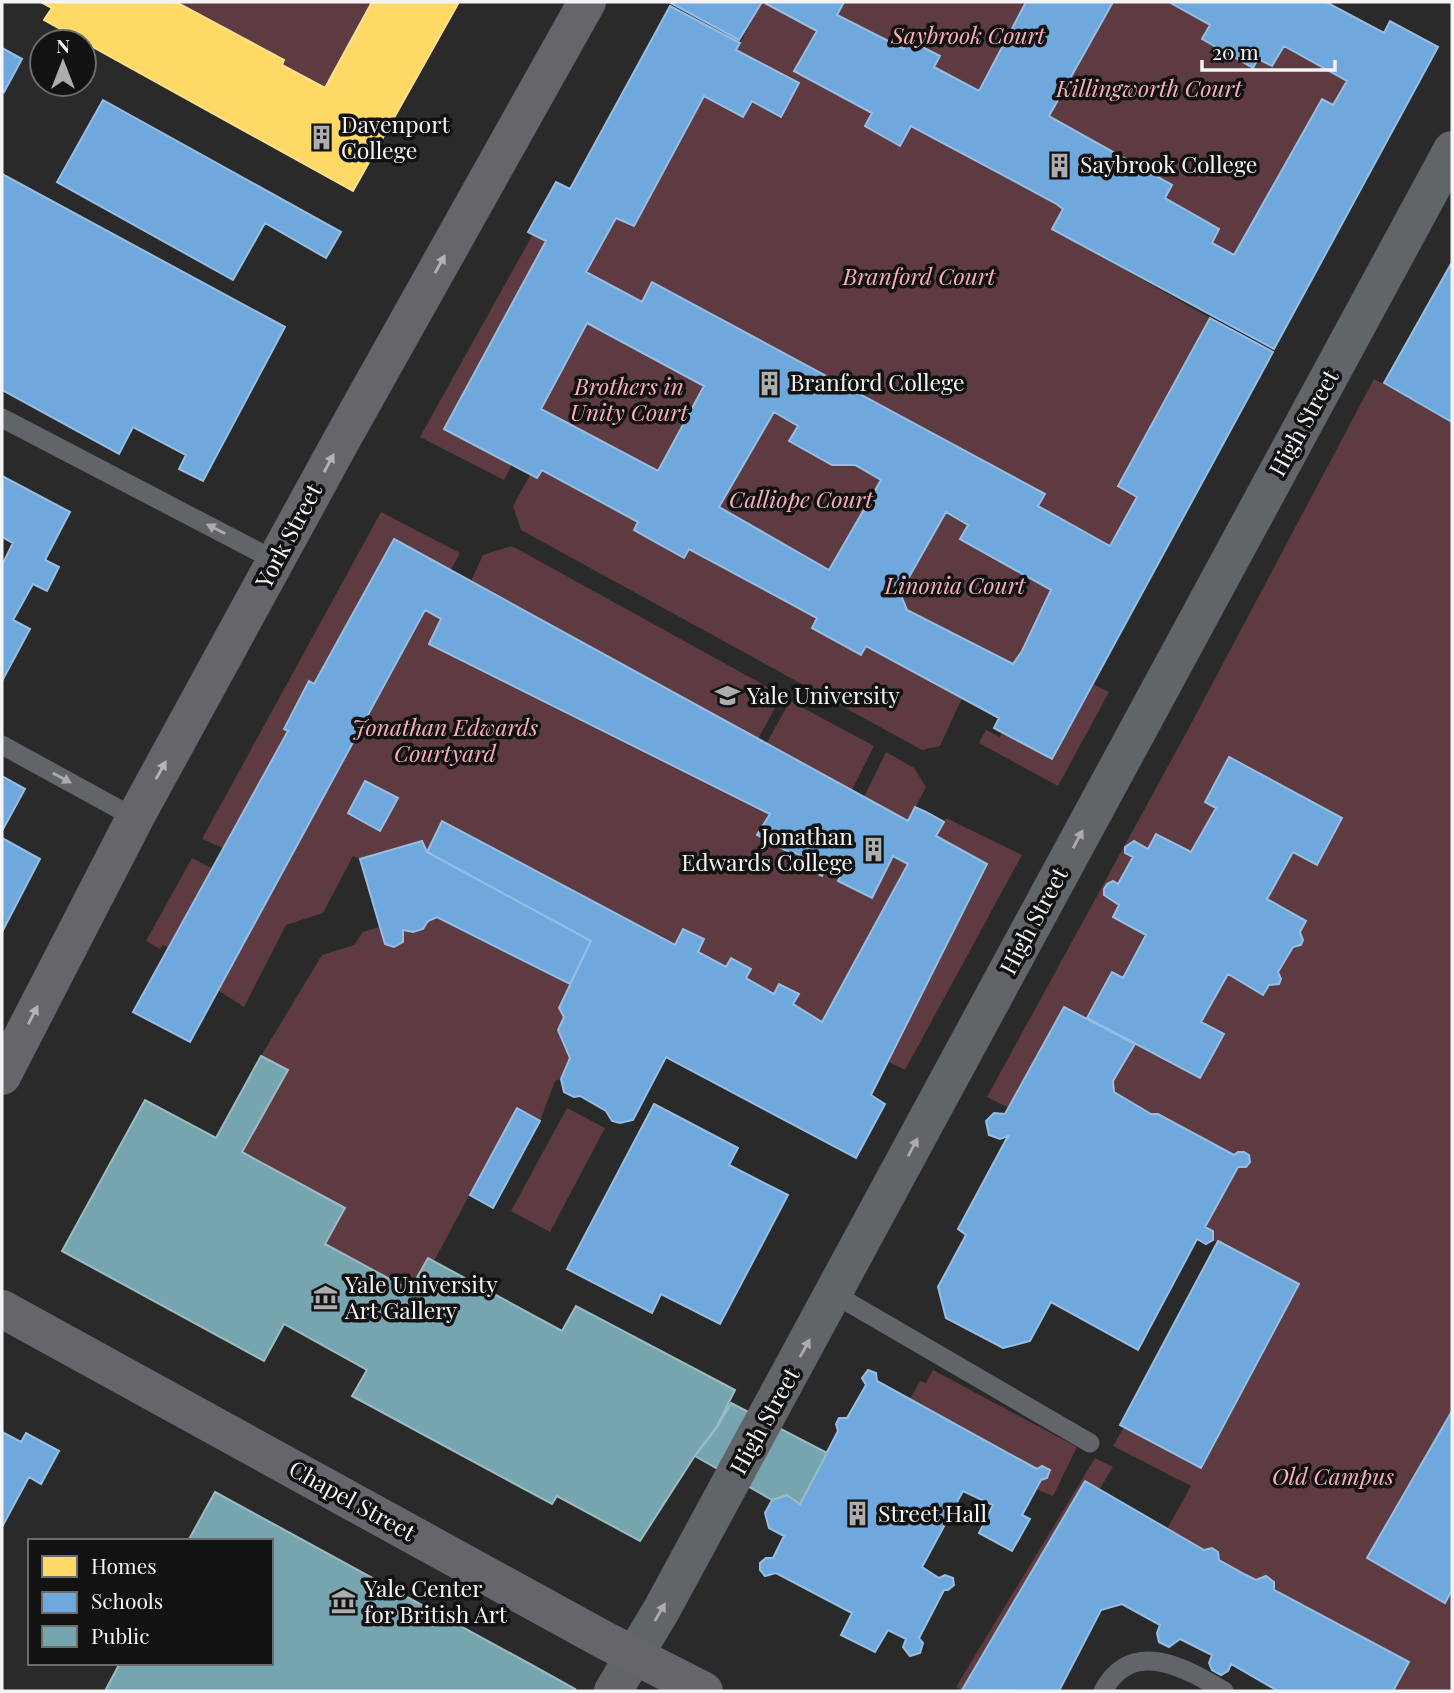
<svg xmlns="http://www.w3.org/2000/svg" width="1454" height="1693" font-family="'Playfair Display',serif">
<style>
.green{fill:#5e3a41}
.homes{fill:#ffd966;stroke:#fce191;stroke-width:2}
.schools{fill:#6fa8dc;stroke:#97bee4;stroke-width:2;fill-rule:evenodd}
.public{fill:#76a5af;stroke:#9cbcc4;stroke-width:2}
.lines{fill:none;stroke-linecap:round;stroke-linejoin:round}
.lane{stroke:#616468;stroke-width:19}
.street{stroke:#616468;stroke-width:38}
.secondary{stroke:#64666b;stroke-width:38}
.oneway{fill:#b3b4b7}
.oneway2{fill:#aaacae}
.labels{text-anchor:middle;stroke-width:7;stroke-linejoin:round;paint-order:stroke}
.park-label{font-size:23px;font-style:italic;fill:#fbadba;stroke:#121213}
.poi-label{font-size:23px;fill:#f4f3f5;stroke:#121213;text-anchor:start}
.street-label{font-size:23px;fill:#f4f3f5;stroke:#121213}
</style>
<rect width="100%" height="100%" fill="#2a2a2a"/>
<path class="green" d="M 176,2 L 372,2 L 325,88 L 282,65 L 284,60 Z
M 762,2 L 817,31 L 794,71 L 872,113 L 865,127 L 900,145 L 911,126 L 1055,203 L 1063,209 L 1053,229 L 1210,318 L 1118,486 L 1137,497 L 1110,546 L 1038,506 L 1045,494 L 653,282 L 642,302 L 586,272 L 616,218 L 634,226 L 704,96 L 752,101 L 780,117 L 736,50 Z
M 844,2 L 1026,2 L 979,91 L 934,67 L 940,56 L 909,40 L 904,49 L 837,15 Z
M 1113,2 L 1169,2 L 1210,25 L 1202,39 L 1272,66 L 1284,46 L 1347,81 L 1333,105 L 1322,99 L 1234,255 L 1212,243 L 1219,228 L 1165,198 L 1171,185 L 1049,116 Z
M 533,234 L 546,241 L 444,428 L 512,465 L 504,480 L 420,437 Z
M 587,323 L 704,386 L 658,471 L 541,409 Z
M 1374,379 L 1452,422 L 1452,1691 L 1393,1691 L 1408,1662 L 1219,1560 L 1218,1552 L 1211,1548 L 1204,1550 L 1167,1529 L 1191,1486 L 1113,1446 L 1124,1427 L 1202,1468 L 1299,1285 L 1213,1240 L 1213,1231 L 1205,1227 L 1238,1167 L 1246,1167 L 1249,1155 L 1244,1152 L 1239,1152 L 1234,1155 L 1159,1114 L 1151,1114 L 1114,1092 L 1113,1081 L 1135,1044 L 1200,1078 L 1224,1034 L 1201,1022 L 1228,974 L 1264,994 L 1269,985 L 1279,984 L 1281,979 L 1278,972 L 1293,947 L 1301,945 L 1303,940 L 1300,932 L 1306,921 L 1267,899 L 1293,852 L 1317,865 L 1342,818 L 1229,757 L 1205,802 L 1216,808 L 1191,852 L 1157,834 L 1148,849 L 1134,841 L 1126,847 L 1133,857 L 1118,884 L 1113,881 C 1105,884 1104,887 1104,895 L 1119,905 L 1113,917 L 1146,935 L 1123,978 L 1112,972 L 1087,1018 L 1064,1007 L 1009,1108 L 987,1097 L 1185,735 Z
M 774,412 L 798,426 L 790,441 L 820,458 L 855,465 L 881,480 L 829,570 L 719,507 Z
M 542,470 L 638,522 L 634,530 L 683,557 L 689,549 L 817,618 L 812,628 L 861,654 L 866,646 L 962,698 L 940,746 L 922,750 L 521,530 L 513,506 L 530,475 L 537,478 Z
M 381,512 L 460,553 L 451,570 L 393,539 L 314,684 L 309,681 L 284,728 L 288,731 L 223,848 L 202,839 Z
M 946,512 L 968,525 L 961,539 L 1051,590 L 1022,651 L 1013,664 L 907,610 L 900,593 Z
M 512,546 L 782,695 L 758,739 L 471,581 L 483,555 Z
M 425,610 L 441,619 L 429,644 L 770,814 L 758,836 L 792,854 L 793,852 L 805,858 L 802,865 L 822,876 L 826,869 L 840,877 L 839,880 L 872,897 L 893,856 L 908,864 L 822,1022 L 793,1004 L 799,994 L 779,984 L 774,994 L 746,978 L 731,959 L 726,967 L 675,945 L 443,822 L 427,852 L 422,841 L 360,859 L 353,856 L 323,913 L 286,925 L 244,1007 L 218,990 Z
M 1093,684 L 1109,692 L 1058,786 L 979,743 L 986,730 L 1000,737 L 1002,732 L 1052,759 Z
M 790,701 L 874,746 L 852,790 L 766,744 Z
M 886,752 L 914,768 L 926,787 L 908,821 L 864,797 Z
M 946,818 L 1022,855 L 905,1070 L 887,1061 L 987,865 L 936,836 Z
M 192,858 L 213,869 L 169,948 L 163,945 L 160,949 L 146,941 Z
M 437,917 L 570,984 L 559,1008 L 564,1017 L 559,1030 L 570,1058 L 561,1079 L 555,1081 L 540,1121 L 516,1108 L 434,1261 L 428,1258 L 410,1290 L 325,1244 L 344,1209 L 242,1153 L 287,1071 L 261,1056 L 322,955 L 354,945 L 363,932 L 379,927 L 385,943 L 394,947 L 403,942 L 403,930 L 413,932 L 423,930 L 428,921 Z
M 567,1108 L 605,1128 L 550,1232 L 511,1211 Z
M 933,1370 L 1077,1447 L 1053,1496 L 1036,1489 L 1041,1480 L 1047,1478 L 1049,1470 L 1042,1466 L 1037,1469 L 910,1399 L 920,1381 L 926,1383 Z
M 1095,1458 L 1113,1467 L 1099,1490 L 1084,1482 L 962,1690 L 956,1687 Z"/>
<path class="homes" d="M 41,2 L 176,2 L 284,60 L 282,65 L 325,88 L 372,2 L 459,2 L 353,191 L 44,20 L 52,8 Z"/>
<path class="schools" d="M 669,2 L 762,2 L 739,40 Z
M 763,2 L 844,2 L 837,15 L 904,49 L 909,40 L 940,56 L 934,67 L 979,91 L 1026,2 L 1113,2 L 1049,116 L 1172,185 L 1165,198 L 1219,229 L 1212,243 L 1234,255 L 1322,99 L 1333,105 L 1347,81 L 1284,46 L 1272,66 L 1258,59 L 1253,68 L 1202,39 L 1210,25 L 1169,2 L 1326,2 L 1384,33 L 1390,21 L 1438,47 L 1274,349 L 1052,229 L 1063,209 L 1055,203 L 911,126 L 900,146 L 865,126 L 872,113 L 794,71 L 817,31 Z
M 670,6 L 740,43 L 736,50 L 799,83 L 781,117 L 752,101 L 743,117 L 704,96 L 634,226 L 616,218 L 586,272 L 642,302 L 652,282 L 1045,494 L 1038,506 L 1110,546 L 1137,497 L 1118,486 L 1210,318 L 1273,352 L 1052,759 L 994,728 L 999,718 L 866,646 L 861,655 L 812,628 L 817,618 L 689,549 L 684,558 L 634,530 L 638,522 L 542,470 L 537,478 L 444,429 L 546,241 L 528,232 L 556,182 L 570,189 ZM 587,323 L 704,386 L 658,471 L 541,409 ZM 774,412 L 798,426 L 789,441 L 832,465 L 855,465 L 881,480 L 829,570 L 719,507 ZM 946,512 L 968,525 L 960,539 L 1051,590 L 1022,651 L 1013,664 L 907,610 L 900,593 Z
M 2,48 L 22,59 L 4,92 L 2,90 Z
M 103,100 L 341,232 L 326,258 L 265,223 L 233,280 L 57,182 Z
M 2,174 L 285,327 L 203,481 L 179,469 L 186,455 L 133,427 L 119,454 L 2,390 Z
M 1452,262 L 1452,422 L 1384,383 Z
M 2,476 L 70,512 L 45,560 L 59,567 L 47,591 L 33,584 L 13,620 L 30,629 L 2,681 L 2,565 L 13,543 L 2,537 Z
M 394,539 L 908,821 L 915,807 L 926,812 L 944,822 L 936,836 L 987,864 L 871,1095 L 885,1104 L 856,1158 L 666,1057 L 633,1120 L 620,1123 L 612,1121 L 606,1111 L 580,1096 L 574,1097 L 564,1092 L 561,1079 L 570,1058 L 558,1030 L 564,1017 L 559,1008 L 591,941 L 427,852 L 442,821 L 675,945 L 683,929 L 704,939 L 698,952 L 726,967 L 731,958 L 751,969 L 746,978 L 774,994 L 779,984 L 799,994 L 793,1004 L 822,1022 L 908,864 L 893,856 L 872,898 L 838,881 L 840,877 L 826,869 L 822,876 L 801,865 L 805,858 L 793,852 L 792,854 L 757,835 L 770,814 L 429,644 L 441,619 L 425,610 L 190,1042 L 133,1012 L 288,731 L 284,729 L 309,681 L 314,684 Z
M 1229,757 L 1342,818 L 1317,865 L 1293,852 L 1267,899 L 1306,921 L 1300,932 L 1303,940 L 1301,945 L 1293,947 L 1278,972 L 1281,979 L 1279,984 L 1269,985 L 1263,995 L 1228,974 L 1201,1022 L 1224,1034 L 1200,1078 L 1087,1018 L 1112,972 L 1123,978 L 1146,935 L 1113,917 L 1119,905 L 1104,895 L 1104,889 L 1107,884 L 1113,881 L 1118,884 L 1133,857 L 1125,853 L 1125,847 L 1134,841 L 1148,849 L 1156,834 L 1191,852 L 1216,808 L 1205,802 Z
M 2,776 L 25,789 L 3,829 L 2,828 Z
M 365,781 L 398,798 L 380,831 L 348,813 Z
M 2,838 L 40,859 L 2,932 Z
M 422,841 L 427,852 L 591,941 L 570,984 L 437,917 L 428,921 L 423,929 L 413,932 L 403,930 L 403,942 L 394,947 L 385,944 L 360,859 Z
M 1064,1007 L 1135,1044 L 1113,1081 L 1114,1092 L 1151,1114 L 1158,1114 L 1234,1155 L 1238,1152 L 1244,1152 L 1249,1155 L 1250,1162 L 1246,1167 L 1238,1167 L 1205,1227 L 1213,1231 L 1213,1240 L 1206,1244 L 1197,1239 L 1138,1350 L 1051,1302 L 1030,1341 L 1003,1348 L 946,1318 L 938,1287 L 966,1235 L 958,1229 L 1008,1136 L 1000,1139 L 989,1135 L 986,1121 L 994,1113 L 1005,1114 Z
M 654,1104 L 738,1148 L 729,1165 L 788,1195 L 720,1324 L 661,1294 L 652,1313 L 567,1269 Z
M 517,1108 L 540,1121 L 493,1208 L 470,1195 Z
M 1218,1241 L 1299,1284 L 1201,1468 L 1120,1425 Z
M 868,1370 L 876,1373 L 877,1381 L 1037,1469 L 1042,1466 L 1050,1470 L 1047,1478 L 1041,1480 L 1022,1515 L 1030,1519 L 1012,1551 L 979,1533 L 993,1505 L 963,1491 L 922,1567 L 939,1578 L 945,1575 L 953,1578 L 954,1585 L 948,1590 L 944,1590 L 919,1638 L 923,1643 L 920,1653 L 910,1656 L 903,1647 L 906,1639 L 888,1630 L 875,1652 L 841,1635 L 852,1613 L 776,1573 L 765,1576 L 760,1570 L 760,1563 L 766,1558 L 773,1558 L 784,1536 L 769,1528 L 765,1513 L 772,1500 L 787,1495 L 800,1504 L 838,1431 L 836,1424 L 839,1418 L 847,1418 L 866,1385 L 862,1378 Z
M 1452,1411 L 1452,1590 L 1445,1603 L 1367,1558 Z
M 2,1432 L 21,1442 L 26,1433 L 59,1451 L 41,1484 L 29,1477 L 2,1527 Z
M 1085,1481 L 1204,1550 L 1212,1548 L 1218,1552 L 1219,1560 L 1246,1575 L 1256,1580 L 1266,1576 L 1274,1582 L 1274,1590 L 1409,1662 L 1393,1691 L 1278,1691 L 1231,1664 L 1228,1671 L 1221,1675 L 1212,1670 L 1209,1663 L 1212,1655 L 1180,1639 L 1169,1647 L 1159,1642 L 1157,1633 L 1160,1625 L 1122,1604 L 1101,1610 L 1059,1691 L 962,1690 Z"/>
<path class="public" d="M 261,1056 L 288,1070 L 242,1152 L 345,1208 L 325,1244 L 410,1290 L 428,1258 L 562,1331 L 576,1306 L 735,1390 L 717,1426 L 694,1457 L 640,1541 L 557,1496 L 552,1504 L 352,1396 L 367,1370 L 284,1324 L 264,1361 L 62,1251 L 145,1100 L 216,1138 Z
M 731,1403 L 827,1453 L 800,1504 L 787,1495 L 772,1500 L 695,1456 L 718,1426 Z
M 215,1492 L 530,1664 L 575,1689 L 573,1691 L 105,1691 L 120,1663 L 271,1663 L 271,1541 L 188,1541 Z"/>
<g class="lines">
<path class="lane" d="M 2,418 L 276,561
M 2,745 L 135,818
M 834,1294 L 1090,1443
M 1103,1691 C 1132,1637 1186,1668 1224,1691"/>
<path class="street" d="M 613,1691 L 662,1609 L 1452,150"/>
<path class="secondary" d="M 2,1076 L 135,818 L 341,441 L 587,2
M 2,1309 L 604,1640 L 704,1691"/>
</g>
<defs><path id="oneway-solid" d="M-6-.8H1V-3.2L6.5 0L1 3.2V.8H-6Z" transform="scale(1.75)"/></defs>
<g class="oneway">
<use href="#oneway-solid" transform="translate(440 264) rotate(-61)"/>
<use href="#oneway-solid" transform="translate(329 463) rotate(-62)"/>
<use href="#oneway-solid" transform="translate(161 770) rotate(-61)"/>
<use href="#oneway-solid" transform="translate(33 1015) rotate(-63)"/>
</g>
<g class="oneway2">
<use href="#oneway-solid" transform="translate(216 529) rotate(-153)"/>
<use href="#oneway-solid" transform="translate(62 778) rotate(28)"/>
<use href="#oneway-solid" transform="translate(1078 839) rotate(-62)"/>
<use href="#oneway-solid" transform="translate(913 1147) rotate(-62)"/>
<use href="#oneway-solid" transform="translate(805 1348) rotate(-61)"/>
<use href="#oneway-solid" transform="translate(660 1612) rotate(-60)"/>
</g>
<defs>
<symbol id="building-bare" viewBox="-9 -9 18 18"><path d="M-4-6H4V6H1V3H-1V6H-4ZM-2.5-4.3h1.7v1.8h-1.7ZM.8-4.3h1.7v1.8H.8ZM-2.5-1h1.7V.8h-1.7ZM.8-1h1.7V.8H.8Z" fill="#adadae" stroke="#121213" stroke-width="2.5" paint-order="stroke"/></symbol>
<symbol id="university-bare" viewBox="-9 -9 18 18"><path d="M0-5L7-2L0 1L-7-2ZM-4 1L0 2.5L4 1V4Q0 6-4 4Z" fill="#adadae" stroke="#121213" stroke-width="2.5" paint-order="stroke"/></symbol>
<symbol id="museum-bare" viewBox="-9 -9 18 18"><path d="M0-6L6-3V-2H-6V-3ZM-5-1h2V3h-2ZM-1-1h2V3h-2ZM3-1h2V3H3ZM-6 4H6V6H-6Z" fill="#adadae" stroke="#121213" stroke-width="2.5" paint-order="stroke"/></symbol>
</defs>
<g fill-rule="evenodd">
<use href="#building-bare" x="304" y="120" width="35" height="35"/>
<use href="#building-bare" x="1042" y="148" width="35" height="35"/>
<use href="#building-bare" x="752" y="366" width="35" height="35"/>
<use href="#university-bare" x="710" y="678" width="35" height="35"/>
<use href="#building-bare" x="856" y="832" width="35" height="35"/>
<use href="#museum-bare" x="308" y="1280" width="35" height="35"/>
<use href="#building-bare" x="840" y="1496" width="35" height="35"/>
<use href="#museum-bare" x="326" y="1584" width="35" height="35"/>
</g>
<g class="labels">
<g class="park-label">
<text x="968" y="44">Saybrook Court</text>
<text x="1149" y="97">Killingworth Court</text>
<text x="919" y="285">Branford Court</text>
<text x="629" y="395">Brothers in<tspan x="629" dy="26">Unity Court</tspan></text>
<text x="801" y="508">Calliope Court</text>
<text x="955" y="594">Linonia Court</text>
<text x="445" y="736">Jonathan Edwards<tspan x="445" dy="26">Courtyard</tspan></text>
<text x="1333" y="1485">Old Campus</text>
</g>
<g class="poi-label">
<text x="341" y="133">Davenport<tspan x="341" dy="26">College</tspan></text>
<text x="1080" y="173">Saybrook College</text>
<text x="790" y="391">Branford College</text>
<text x="747" y="704">Yale University</text>
<text x="853" y="845" text-anchor="end">Jonathan<tspan x="853" dy="26">Edwards College</tspan></text>
<text x="345" y="1293">Yale University<tspan x="345" dy="26">Art Gallery</tspan></text>
<text x="878" y="1522">Street Hall</text>
<text x="364" y="1597">Yale Center<tspan x="364" dy="26">for British Art</tspan></text>
</g>
<g class="street-label">
<text transform="translate(1304 423) rotate(-61)" y="8">High Street</text>
<text transform="translate(289 536) rotate(-62)" y="8">York Street</text>
<text transform="translate(1034 921) rotate(-62)" y="8">High Street</text>
<text transform="translate(765 1421) rotate(-61)" y="8">High Street</text>
<text transform="translate(352 1501) rotate(29)" y="8">Chapel Street</text>
</g>
</g>
<rect width="1454" height="1693" fill="none" stroke="#f4f3f5" stroke-width="7"/>
<rect x="28" y="1539" width="245" height="126" fill="#121213" stroke="#6c6c6d" stroke-width="2"/>
<rect x="42" y="1556" width="35" height="21" fill="#ffd966" stroke="#6c6c6d" stroke-width="2"/>
<text x="91" y="1574" font-size="21" fill="#f4f3f5">Homes</text>
<rect x="42" y="1592" width="35" height="21" fill="#6fa8dc" stroke="#6c6c6d" stroke-width="2"/>
<text x="91" y="1609" font-size="21" fill="#f4f3f5">Schools</text>
<rect x="42" y="1626" width="35" height="21" fill="#76a5af" stroke="#6c6c6d" stroke-width="2"/>
<text x="91" y="1644" font-size="21" fill="#f4f3f5">Public</text>
<g transform="translate(63 63)"><circle r="33" fill="#121213" stroke="#6c6c6d" stroke-width="2"/>
<path d="M0-5L12 26L0 18L-12 26Z" fill="#adadae"/>
<text y="-10" font-size="19" font-weight="bold" text-anchor="middle" fill="#f4f3f5">N</text>
</g>
<path d="M1202 60v10h133v-10" fill="none" stroke="#f4f3f5" stroke-width="3.5"/>
<text x="1212" y="60" font-size="21" fill="#f4f3f5" stroke="#121213" stroke-width="5" paint-order="stroke">20 m</text>
</svg>
